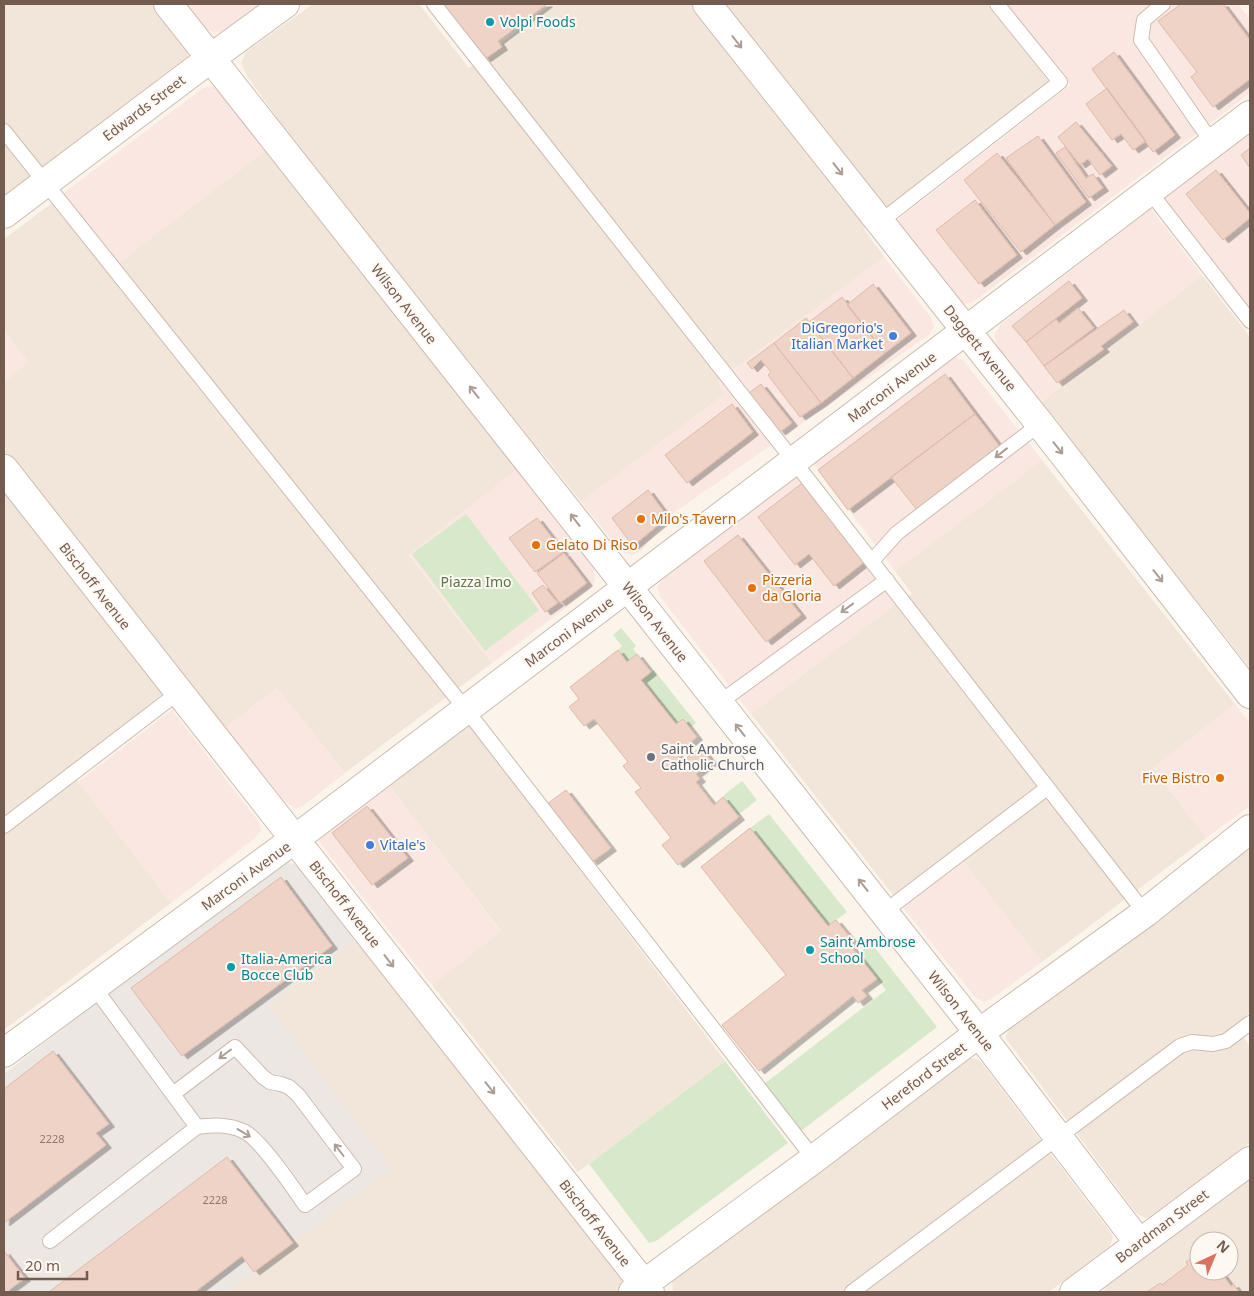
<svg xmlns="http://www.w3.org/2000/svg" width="1254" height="1296" font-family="'Noto Sans',sans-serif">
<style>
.residential{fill:#f2e6da;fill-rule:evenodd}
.commercial{fill:#fae7e1}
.industrial{fill:#ede7e3}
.green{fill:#d8e8cb}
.building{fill:#eed3c6;stroke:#dfb9a8;filter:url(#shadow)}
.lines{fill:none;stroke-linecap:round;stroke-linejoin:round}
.service-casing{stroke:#ccbcb2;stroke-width:16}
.minor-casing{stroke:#ccbcb2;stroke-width:30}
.service{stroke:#fff;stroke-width:14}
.minor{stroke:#fff;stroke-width:28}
.oneway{stroke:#ac9d96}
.culture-dot{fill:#0f9aa8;stroke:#fef8f2;stroke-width:2}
.shop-dot{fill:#3f7fe0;stroke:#fef8f2;stroke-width:2}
.food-dot{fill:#e8710a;stroke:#fef8f2;stroke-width:2}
.worship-dot{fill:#6b7280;stroke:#fef8f2;stroke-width:2}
.labels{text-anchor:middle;stroke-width:4;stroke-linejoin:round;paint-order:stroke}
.number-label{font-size:11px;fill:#92796e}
.culture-label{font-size:14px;fill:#0d838f;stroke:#fef8f2;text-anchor:start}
.street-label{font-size:14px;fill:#745b50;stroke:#fef8f2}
.shop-label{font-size:14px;fill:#366cbe;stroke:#fef8f2;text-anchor:end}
.food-label{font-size:14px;fill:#c56008;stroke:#fef8f2;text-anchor:start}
.park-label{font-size:14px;fill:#5a784a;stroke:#fef8f2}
.worship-label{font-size:14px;fill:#5b616d;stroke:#fef8f2;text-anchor:start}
</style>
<defs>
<filter id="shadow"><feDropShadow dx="5.5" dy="3" stdDeviation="0" flood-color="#0004"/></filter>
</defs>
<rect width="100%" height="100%" fill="#fbf4eb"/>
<path class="residential" d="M 4,4 L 152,4 L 187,47 L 188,56 L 4,196 Z
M 313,4 L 419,4 L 469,68 L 552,4 L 987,4 L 1050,83 L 884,211 L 864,229 L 884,257 L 717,382 L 726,393 L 581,502 L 541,451 L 409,555 L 492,663 L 345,773 L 277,688 L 225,728 L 184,678 L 68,768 L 171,903 L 4,1030 L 4,451 L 7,449 L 4,445 L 4,382 L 28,362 L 4,330 L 4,239 L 52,203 L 107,272 L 288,133 L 247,76 L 241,63 L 246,52 Z
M 1202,275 L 1250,337 L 1250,668 L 1040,403 Z
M 1042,460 L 1235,704 L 1153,768 L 1206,838 L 1042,962 L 961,859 L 901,905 L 751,714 L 897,603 L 912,594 L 895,571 Z
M 467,722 L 725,1061 L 578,1172 L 432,985 L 501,931 L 387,783 Z
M 1250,848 L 1250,1013 L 1219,1037 L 1228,1049 L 1243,1037 L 1250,1046 L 1250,1143 L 1149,1217 L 1145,1218 L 1136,1213 L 1007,1040 L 1006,1036 L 1010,1027 Z
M 355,940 L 631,1292 L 228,1292 L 390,1168 L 269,1005 Z
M 971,1058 L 977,1059 L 981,1062 L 1111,1233 L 1113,1237 L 1110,1246 L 1049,1292 L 673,1292 L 672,1282 L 675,1277 L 965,1060 Z
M 1250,1179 L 1250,1292 L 1103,1292 L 1107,1286 ZM 1199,1241 L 1229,1241 L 1229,1271 L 1199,1271 Z"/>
<path class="commercial" d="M 186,4 L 260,4 L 223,31 L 215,33 L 207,30 Z
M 1005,4 L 1238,4 L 1250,19 L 1250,93 L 972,303 L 964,304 L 956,296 L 896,221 L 1070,85 Z
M 212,86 L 222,92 L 268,148 L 118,264 L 62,194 L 203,88 Z
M 1250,133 L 1250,310 L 1164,197 Z
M 1151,209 L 1202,275 L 1040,403 L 996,345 L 995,334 L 1001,324 Z
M 884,257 L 932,319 L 934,327 L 929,335 L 668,517 L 641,551 L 632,555 L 622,552 L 581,502 L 726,393 L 716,382 Z
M 4,330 L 28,362 L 4,382 Z
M 954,357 L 963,360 L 1042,460 L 895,571 L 813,463 L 945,361 Z
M 518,468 L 594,568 L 595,581 L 588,591 L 492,663 L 409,554 Z
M 799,475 L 897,603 L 751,714 L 661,598 L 657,587 L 664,578 Z
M 277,688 L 345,773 L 304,805 L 296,809 L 285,802 L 225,728 Z
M 1235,704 L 1250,723 L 1250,806 L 1206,838 L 1153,768 Z
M 172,710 L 259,822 L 261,831 L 255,838 L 171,903 L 78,782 Z
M 387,783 L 501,932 L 432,985 L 323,847 L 319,840 L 323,833 Z
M 961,859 L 1042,962 L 991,999 L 984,1002 L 975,997 L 901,905 Z"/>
<path class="industrial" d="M 288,862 L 300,866 L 355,940 L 269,1005 L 390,1168 L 228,1292 L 4,1292 L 4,1074 L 277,863 Z"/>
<path class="green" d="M 466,514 L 539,610 L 485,651 L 412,554 Z
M 621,628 L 636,646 L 633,649 L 637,654 L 627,662 L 618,650 L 622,646 L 613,635 Z
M 654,670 L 696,723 L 690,728 L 683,719 L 676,724 L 641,680 Z
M 742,781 L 757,800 L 738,815 L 723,797 L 725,794 Z
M 769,814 L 847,912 L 828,926 L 750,828 Z
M 871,943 L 937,1027 L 801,1131 L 764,1084 L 886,990 L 857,954 Z
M 725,1061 L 788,1143 L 656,1241 L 649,1243 L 589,1164 Z"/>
<path class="building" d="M 443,4 L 547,4 L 498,41 L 502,47 L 485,59 Z
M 1181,4 L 1223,4 L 1250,40 L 1250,79 L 1213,107 L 1191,77 L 1197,72 L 1158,21 Z
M 1114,52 L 1175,135 L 1153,152 L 1092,69 Z
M 1107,88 L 1146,141 L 1133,150 L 1121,134 L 1112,140 L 1086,104 Z
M 1076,122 L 1112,166 L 1100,175 L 1088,159 L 1080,165 L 1058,137 Z
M 1038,136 L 1086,202 L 1055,225 L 1006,158 Z
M 1065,147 L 1086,178 L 1093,174 L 1103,188 L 1089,198 L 1056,153 Z
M 1250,148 L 1250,168 L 1241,155 Z
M 997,153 L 1055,225 L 1021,252 L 964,180 Z
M 1216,170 L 1250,213 L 1250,218 L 1223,240 L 1186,194 Z
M 975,200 L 1017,255 L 979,284 L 936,230 Z
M 1069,281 L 1082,298 L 1026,342 L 1012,326 Z
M 873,284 L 911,333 L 885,353 L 847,305 Z
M 842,297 L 885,353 L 853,378 L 809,322 Z
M 1078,308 L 1094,328 L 1044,366 L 1026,342 L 1056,319 L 1059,323 Z
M 1124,310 L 1133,322 L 1101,346 L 1104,349 L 1057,383 L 1044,366 Z
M 806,318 L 853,378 L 821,403 L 774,343 Z
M 774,343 L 821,403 L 800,417 L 768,375 L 771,372 L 761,360 L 752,369 L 747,363 Z
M 945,374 L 975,414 L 848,510 L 818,470 Z
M 761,384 L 792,423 L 780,432 L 749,393 Z
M 732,404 L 753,432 L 687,483 L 665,455 Z
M 975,414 L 1001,448 L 918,511 L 891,477 Z
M 805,481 L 867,560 L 834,586 L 809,554 L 795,565 L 758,517 Z
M 648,490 L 668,517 L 633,546 L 612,518 Z
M 537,518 L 563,552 L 535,572 L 509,538 Z
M 738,535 L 801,615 L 766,642 L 704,561 Z
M 564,553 L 587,583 L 560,603 L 537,573 Z
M 543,585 L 558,603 L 545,612 L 532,593 Z
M 618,650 L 627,662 L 637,654 L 651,672 L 641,680 L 676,724 L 683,719 L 697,737 L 677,753 L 683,761 L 701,747 L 712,762 L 696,774 L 700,779 L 696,782 L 714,805 L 723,797 L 739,817 L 678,865 L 662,845 L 671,838 L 635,792 L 641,788 L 623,766 L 628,762 L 594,719 L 584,726 L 569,707 L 579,699 L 570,687 Z
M 566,790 L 611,848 L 592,862 L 547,804 Z
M 367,806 L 408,858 L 372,885 L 332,833 Z
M 750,828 L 828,926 L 836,920 L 854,942 L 850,945 L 877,979 L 862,990 L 867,996 L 858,1003 L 853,996 L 759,1071 L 722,1025 L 786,975 L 701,867 Z
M 281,877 L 332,946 L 182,1056 L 131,988 Z
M 53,1051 L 109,1124 L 96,1133 L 106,1145 L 4,1223 L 4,1089 Z
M 227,1157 L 293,1243 L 254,1272 L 242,1256 L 195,1292 L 49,1292 Z
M 4,1251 L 25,1278 L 9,1290 L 11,1292 L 4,1292 Z
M 1199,1253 L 1199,1271 L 1220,1271 L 1231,1286 L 1233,1284 L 1239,1292 L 1147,1292 L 1160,1283 L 1162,1285 L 1188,1265 L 1186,1262 Z"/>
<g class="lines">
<defs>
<path id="service" d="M 434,4 L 793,460 L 1145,913
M 1163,4 L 1144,20 L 1141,40 L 1213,144
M 4,131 L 475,721 L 814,1159
M 1150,192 L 1250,321
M 880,222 L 1060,82 L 997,4
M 872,561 L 897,533 L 1040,424
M 719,703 L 887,580
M 4,826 L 179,692
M 884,912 L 1047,788
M 173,1094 L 235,1047 L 263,1077 L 270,1082 L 281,1084 L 289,1087 L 298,1095 L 354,1169 L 305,1205 C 294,1189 259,1137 243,1131 C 228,1124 213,1125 197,1127
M 50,1241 L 197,1127 L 94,987
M 852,1292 L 1180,1046 L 1192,1042 L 1213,1044 L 1226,1041 L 1250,1023"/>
<path id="minor" d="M 168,4 L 979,1033 L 1139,1243
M 707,4 L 1040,424 L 1250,694
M 4,214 L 211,58 L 285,4
M 4,469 L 650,1292
M 4,1053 L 311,827 L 1250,115
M 633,1292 L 814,1159 L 979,1033 L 1145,913 L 1250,829
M 1074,1292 L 1250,1161"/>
</defs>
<use href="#service" class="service-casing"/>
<use href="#minor" class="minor-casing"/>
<use href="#service" class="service"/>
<use href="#minor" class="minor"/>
</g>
<defs><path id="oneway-shaft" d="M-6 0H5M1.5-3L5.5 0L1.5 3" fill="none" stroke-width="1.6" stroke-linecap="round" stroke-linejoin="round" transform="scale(1.25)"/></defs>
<g class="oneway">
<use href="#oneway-shaft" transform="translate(737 42) rotate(52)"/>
<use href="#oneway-shaft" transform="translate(838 169) rotate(52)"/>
<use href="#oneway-shaft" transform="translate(474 392) rotate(-128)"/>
<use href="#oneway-shaft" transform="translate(1058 448) rotate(52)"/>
<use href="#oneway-shaft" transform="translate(1001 453) rotate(142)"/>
<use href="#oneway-shaft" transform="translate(575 520) rotate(-128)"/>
<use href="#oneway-shaft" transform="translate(1158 576) rotate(52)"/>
<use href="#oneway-shaft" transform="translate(847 608) rotate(144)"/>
<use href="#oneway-shaft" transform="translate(740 730) rotate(-128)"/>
<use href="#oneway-shaft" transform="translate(863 885) rotate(-128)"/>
<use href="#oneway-shaft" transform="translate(389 961) rotate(52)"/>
<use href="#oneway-shaft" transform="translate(225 1054) rotate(143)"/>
<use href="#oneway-shaft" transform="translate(490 1088) rotate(52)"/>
<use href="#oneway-shaft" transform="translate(244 1133) rotate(31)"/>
<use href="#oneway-shaft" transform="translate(339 1150) rotate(-127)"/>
</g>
<g class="culture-dot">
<circle cx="490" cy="22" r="5"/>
<circle cx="810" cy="950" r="5"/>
<circle cx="231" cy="967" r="5"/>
</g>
<g class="shop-dot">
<circle cx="893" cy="336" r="5"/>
<circle cx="370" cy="845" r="5"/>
</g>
<g class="food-dot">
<circle cx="641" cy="519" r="5"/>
<circle cx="536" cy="545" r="5"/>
<circle cx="752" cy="588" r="5"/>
<circle cx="1220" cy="778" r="5"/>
</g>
<circle class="worship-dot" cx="651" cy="757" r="5"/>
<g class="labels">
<g class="number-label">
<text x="52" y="1143">2228</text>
<text x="215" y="1204">2228</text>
</g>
<g class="culture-label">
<text x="500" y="27">Volpi Foods</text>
<text x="820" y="947">Saint Ambrose<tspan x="820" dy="16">School</tspan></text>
<text x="241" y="964">Italia-America<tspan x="241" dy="16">Bocce Club</tspan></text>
</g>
<g class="street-label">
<text transform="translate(144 108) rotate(-37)" y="5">Edwards Street</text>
<text transform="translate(404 304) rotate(52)" y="5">Wilson Avenue</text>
<text transform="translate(980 348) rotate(51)" y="5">Daggett Avenue</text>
<text transform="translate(892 387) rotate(-37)" y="5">Marconi Avenue</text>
<text transform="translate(95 586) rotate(52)" y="5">Bischoff Avenue</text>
<text transform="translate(655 622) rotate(52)" y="5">Wilson Avenue</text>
<text transform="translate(569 632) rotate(-37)" y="5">Marconi Avenue</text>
<text transform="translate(246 876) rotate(-36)" y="5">Marconi Avenue</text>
<text transform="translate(345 904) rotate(52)" y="5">Bischoff Avenue</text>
<text transform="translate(961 1011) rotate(52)" y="5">Wilson Avenue</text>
<text transform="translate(924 1076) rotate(-37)" y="5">Hereford Street</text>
<text transform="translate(595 1223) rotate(52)" y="5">Bischoff Avenue</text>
<text transform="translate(1162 1226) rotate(-37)" y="5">Boardman Street</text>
</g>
<g class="shop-label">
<text x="883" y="333">DiGregorio's<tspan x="883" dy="16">Italian Market</tspan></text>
<text x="380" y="850" text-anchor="start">Vitale's</text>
</g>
<g class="food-label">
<text x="651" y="524">Milo's Tavern</text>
<text x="546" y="550">Gelato Di Riso</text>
<text x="762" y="585">Pizzeria<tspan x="762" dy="16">da Gloria</tspan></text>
<text x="1210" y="783" text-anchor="end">Five Bistro</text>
</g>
<g class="park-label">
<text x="476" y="587">Piazza Imo</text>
</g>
<g class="worship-label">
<text x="661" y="754">Saint Ambrose<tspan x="661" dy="16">Catholic Church</tspan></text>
</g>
</g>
<rect width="1254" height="1296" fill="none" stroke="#745b50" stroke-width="10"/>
<g transform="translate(1214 1256) rotate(44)"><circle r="24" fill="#fef8f2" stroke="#c7b9b1"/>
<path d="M0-4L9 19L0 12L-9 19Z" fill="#d8715e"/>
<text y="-8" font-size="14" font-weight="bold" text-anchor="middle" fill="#745b50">N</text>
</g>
<path d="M18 1271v8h69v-8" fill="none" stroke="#745b50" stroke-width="2.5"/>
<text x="25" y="1271" font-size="15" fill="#745b50" stroke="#fef8f2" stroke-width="4" paint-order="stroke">20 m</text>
</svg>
